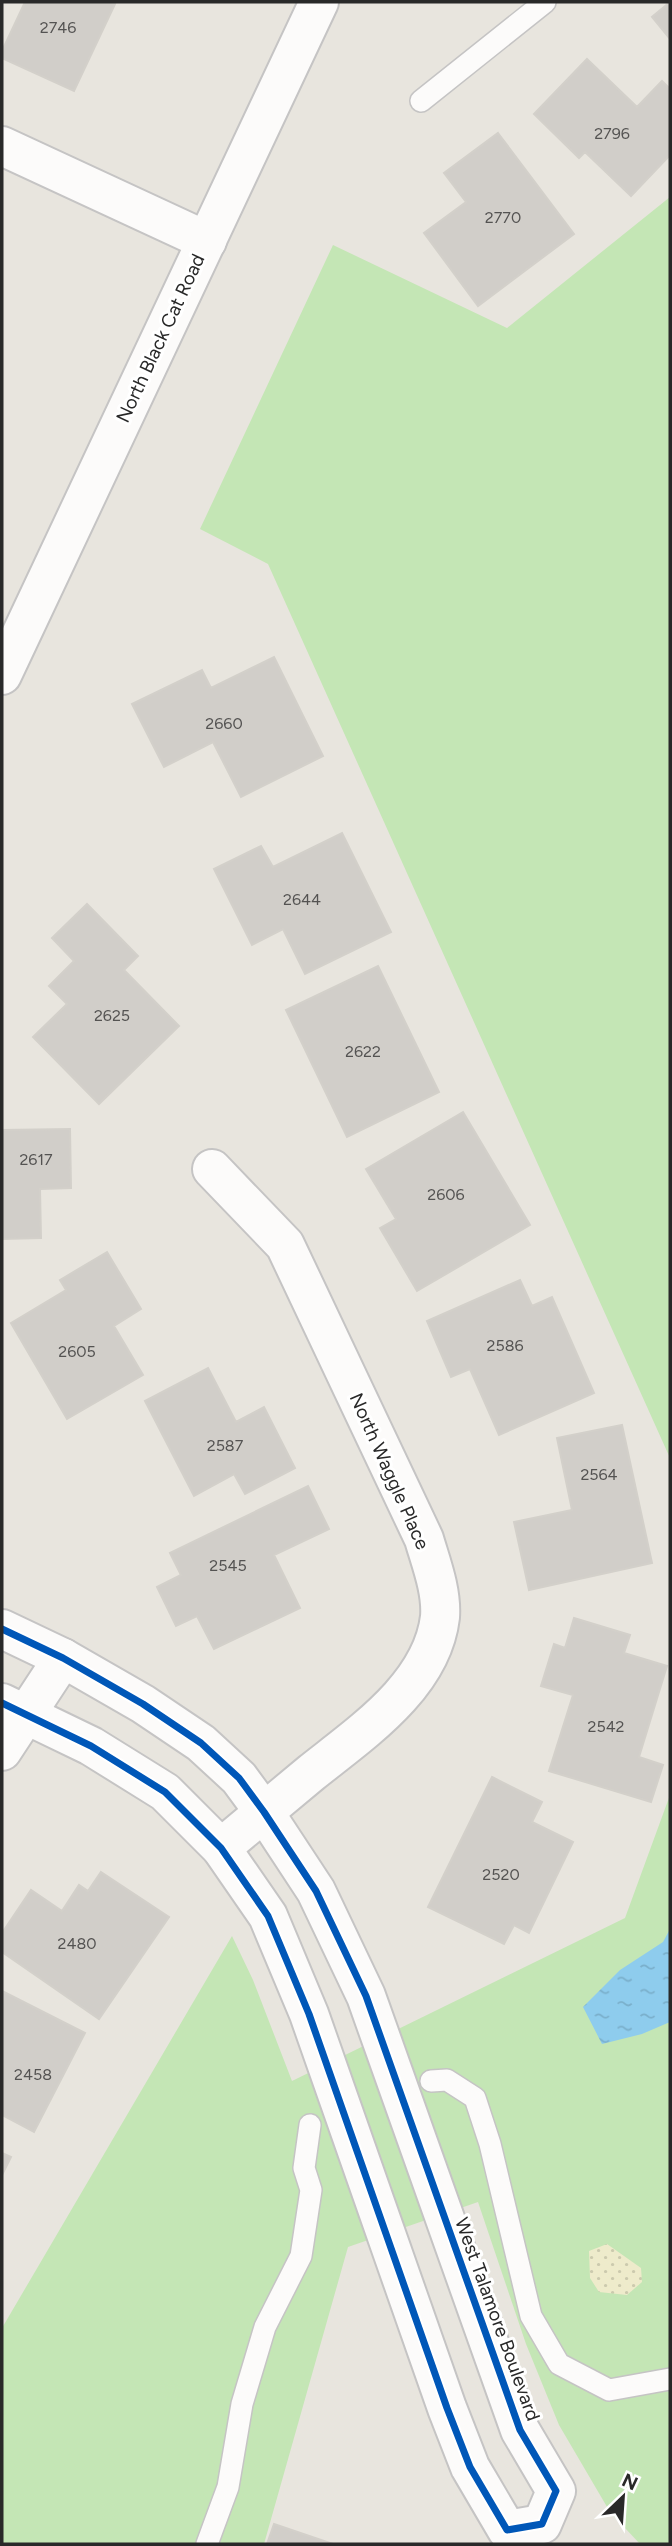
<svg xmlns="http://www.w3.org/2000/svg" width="672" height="2546" font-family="Figtree,sans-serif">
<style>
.grass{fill:#c4e6b5}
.sand{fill:url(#sand-dots)}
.water{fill:url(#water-ripples)}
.building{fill:#d1cec9;stroke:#d3d0ca;stroke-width:2}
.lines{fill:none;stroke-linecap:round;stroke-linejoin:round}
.lane-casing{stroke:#c5c4c4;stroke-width:24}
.street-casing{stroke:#c5c4c4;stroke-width:42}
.secondary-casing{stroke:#c5c4c4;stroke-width:42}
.lane{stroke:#fcfbfa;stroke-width:21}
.street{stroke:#fcfbfa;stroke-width:38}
.secondary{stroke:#fcfbfa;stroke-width:38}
.cycleway-casing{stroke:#fff;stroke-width:11}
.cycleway{stroke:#0057b8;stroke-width:7}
.labels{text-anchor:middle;stroke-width:6;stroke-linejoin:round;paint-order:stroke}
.number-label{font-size:16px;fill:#545352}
.street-label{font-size:19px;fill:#292929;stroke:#fff}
</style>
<defs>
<pattern id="sand-dots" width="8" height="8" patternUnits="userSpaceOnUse" patternTransform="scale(1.75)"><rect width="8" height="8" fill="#eeebcb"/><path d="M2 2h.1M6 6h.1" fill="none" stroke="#cccaae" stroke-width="1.8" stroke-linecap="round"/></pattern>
<pattern id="water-ripples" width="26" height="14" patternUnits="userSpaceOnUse" patternTransform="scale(1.75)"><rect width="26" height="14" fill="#8ecced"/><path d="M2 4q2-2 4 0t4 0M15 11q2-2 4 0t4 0" fill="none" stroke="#7aafcb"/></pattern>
</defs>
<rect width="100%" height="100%" fill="#e8e5de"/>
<path class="grass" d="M 670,197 L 670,1458 L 268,564 L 200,529 L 333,245 L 507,328 Z
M 670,1795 L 670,2544 L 640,2544 L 610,2512 L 559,2425 L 526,2344 L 478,2202 L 348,2247 L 264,2544 L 2,2544 L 2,2328 L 232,1936 L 253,1980 L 292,2081 L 625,1918 Z"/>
<path class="sand" d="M 607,2244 L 641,2268 L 642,2282 L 627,2295 L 599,2292 L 590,2278 L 589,2251 Z"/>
<path class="water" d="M 670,1929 L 670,2022 L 642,2034 L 602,2044 L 583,2007 L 620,1970 L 663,1942 Z"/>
<path class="building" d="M 25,2 L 110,2 L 115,4 L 74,91 L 2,58 L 2,51 Z
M 670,2 L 670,39 L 652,17 Z
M 587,59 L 637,107 L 662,81 L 670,89 L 670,155 L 631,196 L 585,152 L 579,158 L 534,114 Z
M 498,133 L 574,234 L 478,306 L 424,233 L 466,202 L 444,173 Z
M 274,657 L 323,756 L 241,797 L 213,742 L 164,767 L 132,704 L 202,670 L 211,688 Z
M 342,833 L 391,932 L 305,974 L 283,929 L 252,945 L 214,869 L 261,846 L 273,867 Z
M 87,904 L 138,956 L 124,970 L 179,1026 L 99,1104 L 33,1037 L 67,1004 L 49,986 L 74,961 L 52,938 Z
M 378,966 L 439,1092 L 347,1137 L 286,1010 Z
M 463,1112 L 530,1225 L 417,1291 L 380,1228 L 396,1219 L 366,1169 Z
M 70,1129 L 71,1188 L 40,1189 L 41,1238 L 2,1239 L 2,1130 Z
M 107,1252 L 141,1309 L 114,1326 L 143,1375 L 67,1419 L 11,1323 L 66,1290 L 60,1280 Z
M 520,1280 L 532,1306 L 552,1297 L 594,1393 L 499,1435 L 470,1369 L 451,1377 L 427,1321 Z
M 208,1368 L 236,1422 L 264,1407 L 295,1468 L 245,1494 L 234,1474 L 194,1496 L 145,1401 Z
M 622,1425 L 652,1563 L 529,1590 L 514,1522 L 572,1510 L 557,1438 Z
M 308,1486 L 329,1529 L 274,1555 L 300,1608 L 214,1649 L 197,1616 L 176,1626 L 157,1587 L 181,1575 L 170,1553 Z
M 574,1618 L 630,1635 L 624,1653 L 667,1666 L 639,1757 L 663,1765 L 651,1802 L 549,1771 L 573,1695 L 541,1686 L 554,1644 L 565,1648 Z
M 492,1777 L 542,1802 L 532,1822 L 573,1842 L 529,1933 L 514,1925 L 504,1944 L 428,1907 Z
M 101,1872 L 169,1917 L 99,2019 L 2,1952 L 2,1933 L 31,1890 L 62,1911 L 79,1885 L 88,1891 Z
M 2,1991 L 85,2033 L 34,2132 L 2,2115 Z
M 2,2153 L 11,2157 L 2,2175 Z
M 274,2524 L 333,2544 L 267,2544 Z"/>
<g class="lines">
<defs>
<path id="lane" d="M 421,101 L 545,2
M 431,2081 L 447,2080 L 475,2098 L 490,2144 L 531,2316 L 559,2364 L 609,2390 L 670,2379
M 207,2544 L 228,2487 L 242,2404 L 265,2327 L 301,2256 L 311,2190 L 304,2168 L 310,2125"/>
<path id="street" d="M 2,146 L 207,241
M 212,1169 L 285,1245 L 424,1539 C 431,1563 442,1591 440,1617 C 432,1686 361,1733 311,1773 C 281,1798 251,1823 221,1848
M 2,1751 L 63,1658"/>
<path id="secondary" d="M 2,675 L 319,2
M 2,1629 L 63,1658 L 143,1704 L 201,1743 L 239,1778 L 264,1812 L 316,1891 L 366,1996 L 520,2430 L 556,2491 L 542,2524 L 507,2530 L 470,2467 L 447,2408 L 309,2014 L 268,1916 L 221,1848 L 165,1792 L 91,1746 L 2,1703"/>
</defs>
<use href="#lane" class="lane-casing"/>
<use href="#street" class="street-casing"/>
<use href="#secondary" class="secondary-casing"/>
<use href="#lane" class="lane"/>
<use href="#street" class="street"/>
<use href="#secondary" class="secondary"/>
<defs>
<path id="cycleway" d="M 2,1629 L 63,1658 L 143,1704 L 201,1743 L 239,1778 L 264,1812 L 316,1891 L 366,1996 L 520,2430 L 556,2491 L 542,2524 L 507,2530 L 470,2467 L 447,2408 L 309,2014 L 268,1916 L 221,1848 L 165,1792 L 91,1746 L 2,1703"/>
</defs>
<use href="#cycleway" class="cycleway-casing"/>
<use href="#cycleway" class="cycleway"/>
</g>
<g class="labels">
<g class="number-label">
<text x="58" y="33">2746</text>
<text x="612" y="139">2796</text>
<text x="503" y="223">2770</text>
<text x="224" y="729">2660</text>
<text x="302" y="905">2644</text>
<text x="112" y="1021">2625</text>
<text x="363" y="1057">2622</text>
<text x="36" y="1165">2617</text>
<text x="446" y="1200">2606</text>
<text x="505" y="1351">2586</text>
<text x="77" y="1357">2605</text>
<text x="225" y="1451">2587</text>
<text x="599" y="1480">2564</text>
<text x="228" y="1571">2545</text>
<text x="606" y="1732">2542</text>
<text x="501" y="1880">2520</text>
<text x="77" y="1949">2480</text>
<text x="33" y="2080">2458</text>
</g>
<g class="street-label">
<text transform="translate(160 338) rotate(-65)" y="7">North Black Cat Road</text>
<text transform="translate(390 1471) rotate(66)" y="7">North Waggle Place</text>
<text transform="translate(498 2319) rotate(70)" y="7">West Talamore Boulevard</text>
</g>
</g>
<rect width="672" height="2546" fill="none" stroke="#292929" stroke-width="7"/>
<g transform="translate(623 2497) rotate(25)" stroke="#ffffff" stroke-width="5" paint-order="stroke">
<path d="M0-5L12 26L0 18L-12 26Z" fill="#292929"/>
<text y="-10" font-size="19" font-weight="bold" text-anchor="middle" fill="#292929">N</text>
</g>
</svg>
